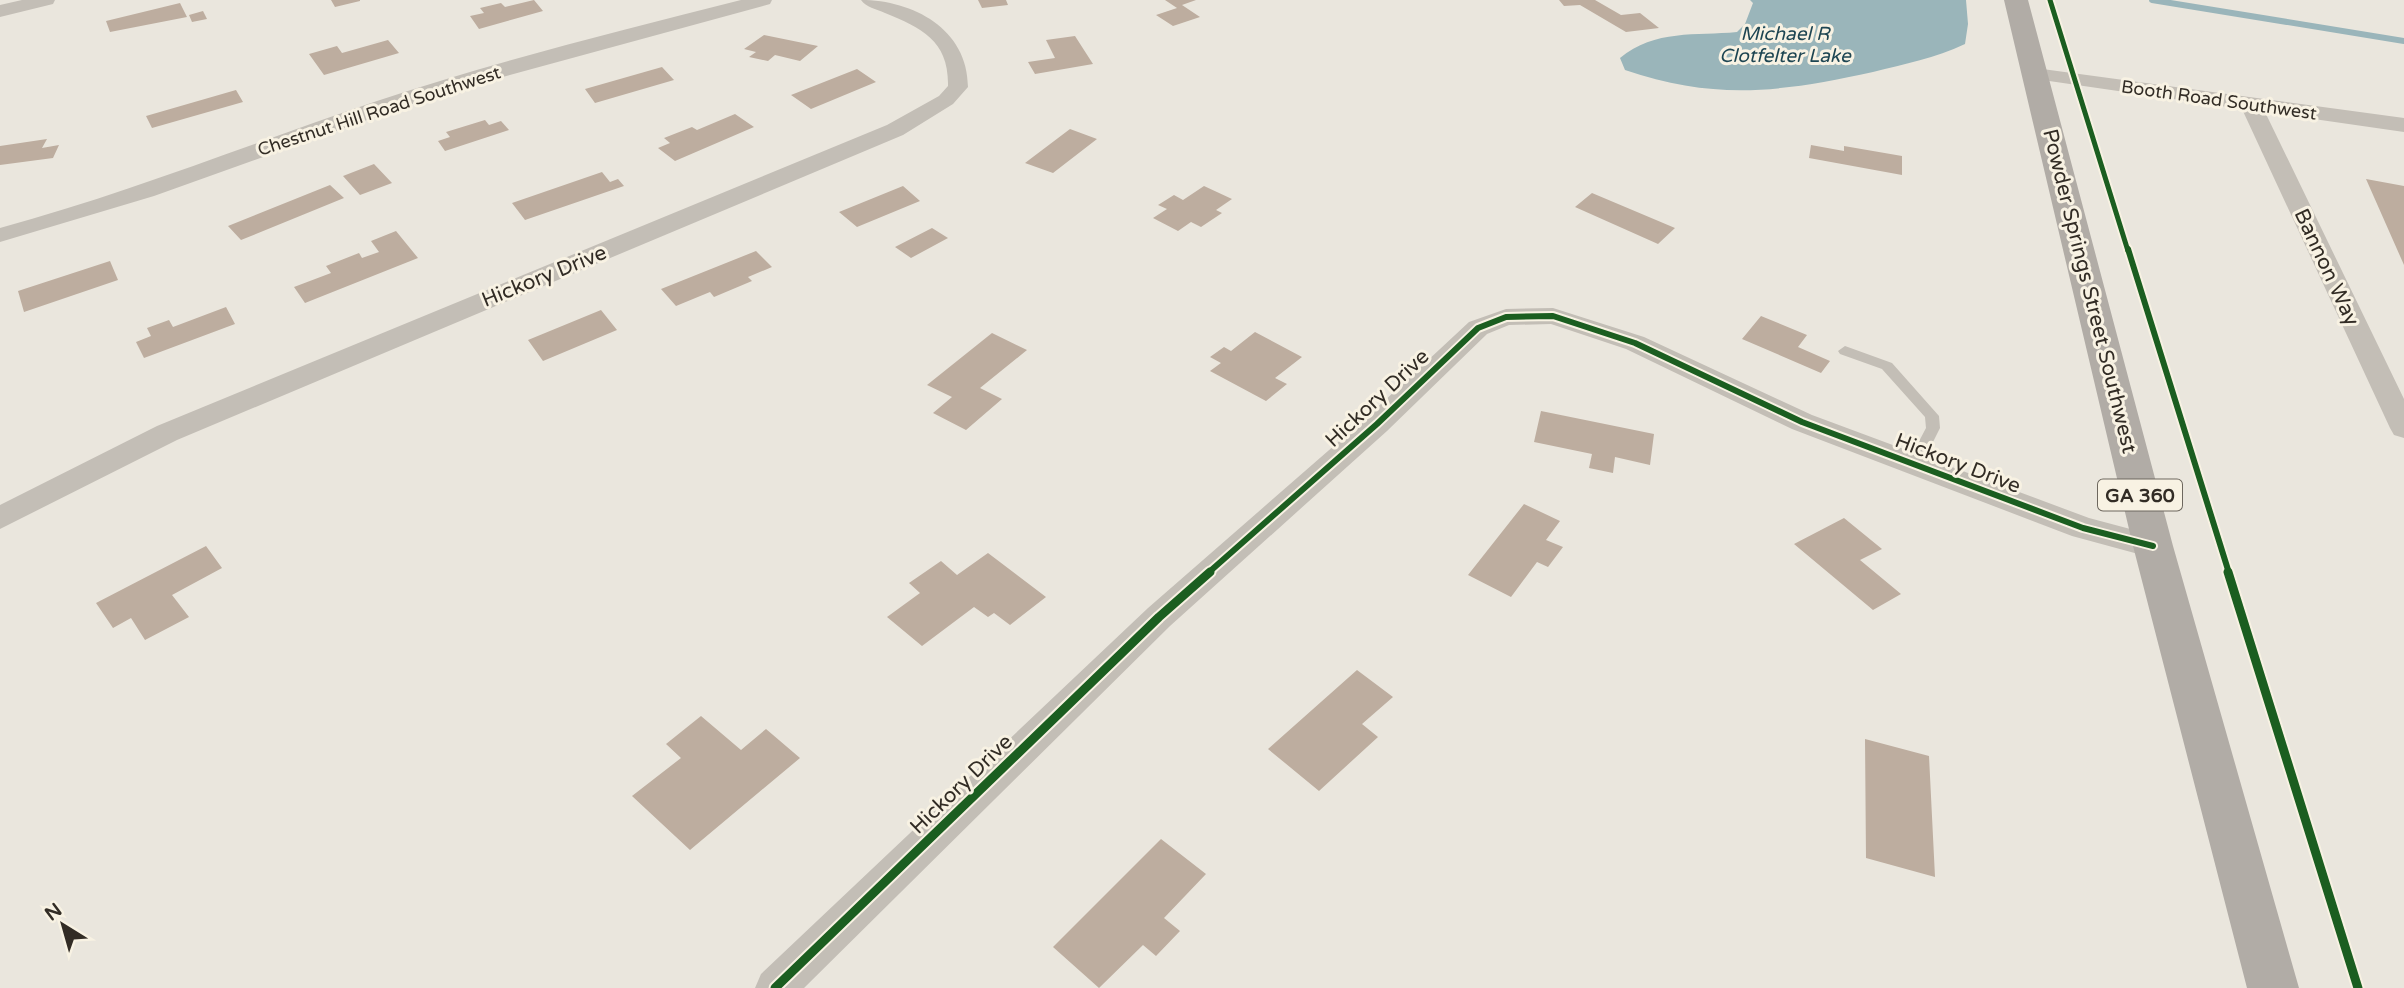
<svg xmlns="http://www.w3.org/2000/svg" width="2404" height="988" font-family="'Varela Round',sans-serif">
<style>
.water{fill:#9ab5ba}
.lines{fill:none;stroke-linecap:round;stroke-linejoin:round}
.stream{stroke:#9ab5ba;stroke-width:6}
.building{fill:#bdad9f}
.lane{fill:#c3beb6;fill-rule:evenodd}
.street{fill:#c3beb6;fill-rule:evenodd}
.primary{fill:#b1aca6;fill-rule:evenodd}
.cycleway-far2-casing{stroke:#f8f2e3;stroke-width:9}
.cycleway-far1-casing{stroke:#f8f2e3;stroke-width:10}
.cycleway-casing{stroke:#f8f2e3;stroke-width:13}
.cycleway-far2{stroke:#1b5e20;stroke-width:5}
.cycleway-far1{stroke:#1b5e20;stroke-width:6}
.cycleway{stroke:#1b5e20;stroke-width:9}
.labels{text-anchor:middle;stroke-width:6;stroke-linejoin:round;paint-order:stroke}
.far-street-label{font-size:18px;fill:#322c25;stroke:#f8f2e3}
.far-water-label{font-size:19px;font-style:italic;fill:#1d4552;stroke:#f8f2e3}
.shield{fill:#f8f2e3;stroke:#6d675e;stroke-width:2}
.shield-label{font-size:19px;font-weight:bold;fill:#322c25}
.street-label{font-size:21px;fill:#322c25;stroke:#f8f2e3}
</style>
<rect width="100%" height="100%" fill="#eae6dd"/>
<path class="water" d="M 1750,0 L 1966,0 L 1968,24 L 1965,44 C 1935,58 1905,64 1873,72 C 1781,92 1716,101 1625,70 L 1620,58 C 1655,29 1696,36 1737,32 L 1745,24 L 1753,3 Z"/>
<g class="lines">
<path class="stream" d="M 2152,0 L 2404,41"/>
</g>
<path class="building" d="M 331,0 L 360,0 L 360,1 L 335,7 Z
M 534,0 L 543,11 L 479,29 L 470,16 L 484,13 L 480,8 L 501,3 L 505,7 Z
M 978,0 L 1006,0 L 1008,5 L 982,8 Z
M 1165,0 L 1196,0 L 1182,5 L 1200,17 L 1173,26 L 1156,15 L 1177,8 Z
M 1559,0 L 1595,0 L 1621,15 L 1640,13 L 1659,28 L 1626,32 L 1580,5 L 1564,6 Z
M 180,3 L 187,17 L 110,32 L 106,21 Z
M 203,11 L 207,19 L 192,22 L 189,15 Z
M 764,35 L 818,46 L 800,61 L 775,55 L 768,61 L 749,57 L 756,52 L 744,49 Z
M 1075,36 L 1093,64 L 1035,74 L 1028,62 L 1055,58 L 1046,40 Z
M 388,40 L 399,53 L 324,75 L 309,54 L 337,46 L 342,53 Z
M 662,67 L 674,80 L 595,103 L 585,89 Z
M 857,69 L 876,82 L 811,109 L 791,95 Z
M 236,90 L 243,102 L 152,128 L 146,116 Z
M 735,114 L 754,127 L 675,161 L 658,148 L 670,143 L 664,138 L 692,127 L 697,130 Z
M 485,120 L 489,125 L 501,121 L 509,130 L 445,151 L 438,141 L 450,137 L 446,132 Z
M 1070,129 L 1097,139 L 1053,173 L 1025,163 Z
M 47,139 L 42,148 L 59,145 L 53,158 L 0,165 L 0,146 Z
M 1811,145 L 1844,151 L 1844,146 L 1902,156 L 1902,175 L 1809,158 Z
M 374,164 L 392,183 L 360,195 L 343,176 Z
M 602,172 L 610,182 L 618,179 L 624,186 L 525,220 L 512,203 Z
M 2366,179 L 2404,186 L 2404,265 Z
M 330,185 L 344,198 L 241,240 L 228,226 Z
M 903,186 L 920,201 L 857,227 L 839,212 Z
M 1204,186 L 1232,199 L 1216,210 L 1222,213 L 1201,227 L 1191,222 L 1178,231 L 1153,218 L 1167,209 L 1158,205 L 1174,195 L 1183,200 Z
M 1592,193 L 1675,228 L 1658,244 L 1575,207 Z
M 932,228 L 948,238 L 911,258 L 895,247 Z
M 396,231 L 418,258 L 305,303 L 294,287 L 331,273 L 326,266 L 359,253 L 362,258 L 379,252 L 371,241 Z
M 756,251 L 772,267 L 748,277 L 752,281 L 714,297 L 710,292 L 676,306 L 661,289 Z
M 110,261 L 118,280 L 24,312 L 18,291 Z
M 226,307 L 235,324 L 144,358 L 136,342 L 151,336 L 147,328 L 169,320 L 173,327 Z
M 601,310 L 617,330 L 543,361 L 528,340 Z
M 1761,316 L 1807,335 L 1798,347 L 1830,361 L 1821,373 L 1742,339 Z
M 1255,332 L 1302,357 L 1275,378 L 1287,384 L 1266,401 L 1210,371 L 1221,363 L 1210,357 L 1224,347 L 1231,351 Z
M 992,333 L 1027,350 L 980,388 L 1002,399 L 966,430 L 933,413 L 952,397 L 927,385 Z
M 1541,411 L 1654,434 L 1650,465 L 1615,457 L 1613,473 L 1589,468 L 1592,454 L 1534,442 Z
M 1524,504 L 1560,521 L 1546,540 L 1563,547 L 1548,567 L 1537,562 L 1511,597 L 1468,575 Z
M 1844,518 L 1882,549 L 1860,560 L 1901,594 L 1873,610 L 1794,544 Z
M 206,546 L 222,568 L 172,595 L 189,617 L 145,640 L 131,618 L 113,628 L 96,603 Z
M 988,553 L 1046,597 L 1010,625 L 994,613 L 988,617 L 974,607 L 922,646 L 887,617 L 920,593 L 909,583 L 941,561 L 957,575 Z
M 1357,670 L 1393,697 L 1362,724 L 1378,737 L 1319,791 L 1268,749 Z
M 701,716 L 741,750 L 766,729 L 800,758 L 690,850 L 632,796 L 681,758 L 666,744 Z
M 1865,739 L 1929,756 L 1935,877 L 1866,858 Z
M 1161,839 L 1206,874 L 1164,918 L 1180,931 L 1156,956 L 1143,945 L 1099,988 L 1053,947 Z"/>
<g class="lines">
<path class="lane" d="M 1845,346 L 1892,363 L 1939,416 L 1940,428 L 1919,470 L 1914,471 L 1906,466 L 1926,428 L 1925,417 L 1882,369 L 1840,354 L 1838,351 Z"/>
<path class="street" d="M 22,0 L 55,0 L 53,4 L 0,17 L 0,5 Z
M 741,0 L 772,0 L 770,4 L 440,94 L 154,196 L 0,242 L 0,228 C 128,193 252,143 377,101 C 497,61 619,31 741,0 Z
M 861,0 C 913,0 968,29 968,87 L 953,104 L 903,135 L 177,440 L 0,529 L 0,505 L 157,426 L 887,125 L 939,96 L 948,86 C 949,41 922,28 885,13 C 876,9 866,7 861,0 Z
M 2035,68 L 2404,118 L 2404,132 L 2265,112 L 2404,399 L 2404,438 L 2394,435 L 2390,428 L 2242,109 L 2028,78 L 2025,74 L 2028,70 Z
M 1553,308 L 1644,337 L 1812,415 L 2089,518 L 2164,538 L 2168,546 L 2164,554 L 2153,558 L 2072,536 L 1792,429 L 1626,349 L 1551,324 L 1509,325 L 1487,334 L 1387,431 L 1170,626 L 804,988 L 755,988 L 761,974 L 1148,608 L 1367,417 L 1469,322 L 1506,309 Z"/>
<path class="primary" d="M 2004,0 L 2028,0 L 2173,546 L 2299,988 L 2247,988 L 2133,546 Z"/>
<defs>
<path id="cycleway-far2" d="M 2050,0 L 2128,251"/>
<path id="cycleway-far1" d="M 2128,249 L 2229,573
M 1208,573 L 1377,424 L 1478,328 L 1506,317 L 1553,316 L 1635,343 L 1802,422 L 2083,528 L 2153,546"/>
<path id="cycleway" d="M 2228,572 L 2358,988
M 775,988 L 1159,617 L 1210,572"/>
</defs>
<use href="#cycleway-far2" class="cycleway-far2-casing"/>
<use href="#cycleway-far1" class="cycleway-far1-casing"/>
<use href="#cycleway" class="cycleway-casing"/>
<use href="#cycleway-far2" class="cycleway-far2"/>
<use href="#cycleway-far1" class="cycleway-far1"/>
<use href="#cycleway" class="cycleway"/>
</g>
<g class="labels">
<g class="far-street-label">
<text transform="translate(2219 100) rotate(8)" y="6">Booth Road Southwest</text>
<text transform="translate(379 111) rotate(-18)" y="6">Chestnut Hill Road Southwest</text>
</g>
<g class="far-water-label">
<text x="1785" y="40">Michael R<tspan x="1785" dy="22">Clotfelter Lake</tspan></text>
</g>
<rect class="shield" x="2098" y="479.5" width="84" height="31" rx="5"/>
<g class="shield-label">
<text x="2140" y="502">GA 360</text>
</g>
<g class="street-label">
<text transform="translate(2327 267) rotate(65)" y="7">Bannon Way</text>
<text transform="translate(544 276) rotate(-22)" y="7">Hickory Drive</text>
<text transform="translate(2090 291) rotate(76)" y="7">Powder Springs Street Southwest</text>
<text transform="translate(1377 398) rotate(-43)" y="7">Hickory Drive</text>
<text transform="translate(1958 463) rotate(21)" y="7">Hickory Drive</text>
<text transform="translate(961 784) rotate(-44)" y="7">Hickory Drive</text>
</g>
</g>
<g transform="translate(63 925) rotate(323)" stroke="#f8f2e3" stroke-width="5" paint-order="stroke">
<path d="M0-5L12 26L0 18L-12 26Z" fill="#322c25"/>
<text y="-10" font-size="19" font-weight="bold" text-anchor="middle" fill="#322c25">N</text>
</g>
</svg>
